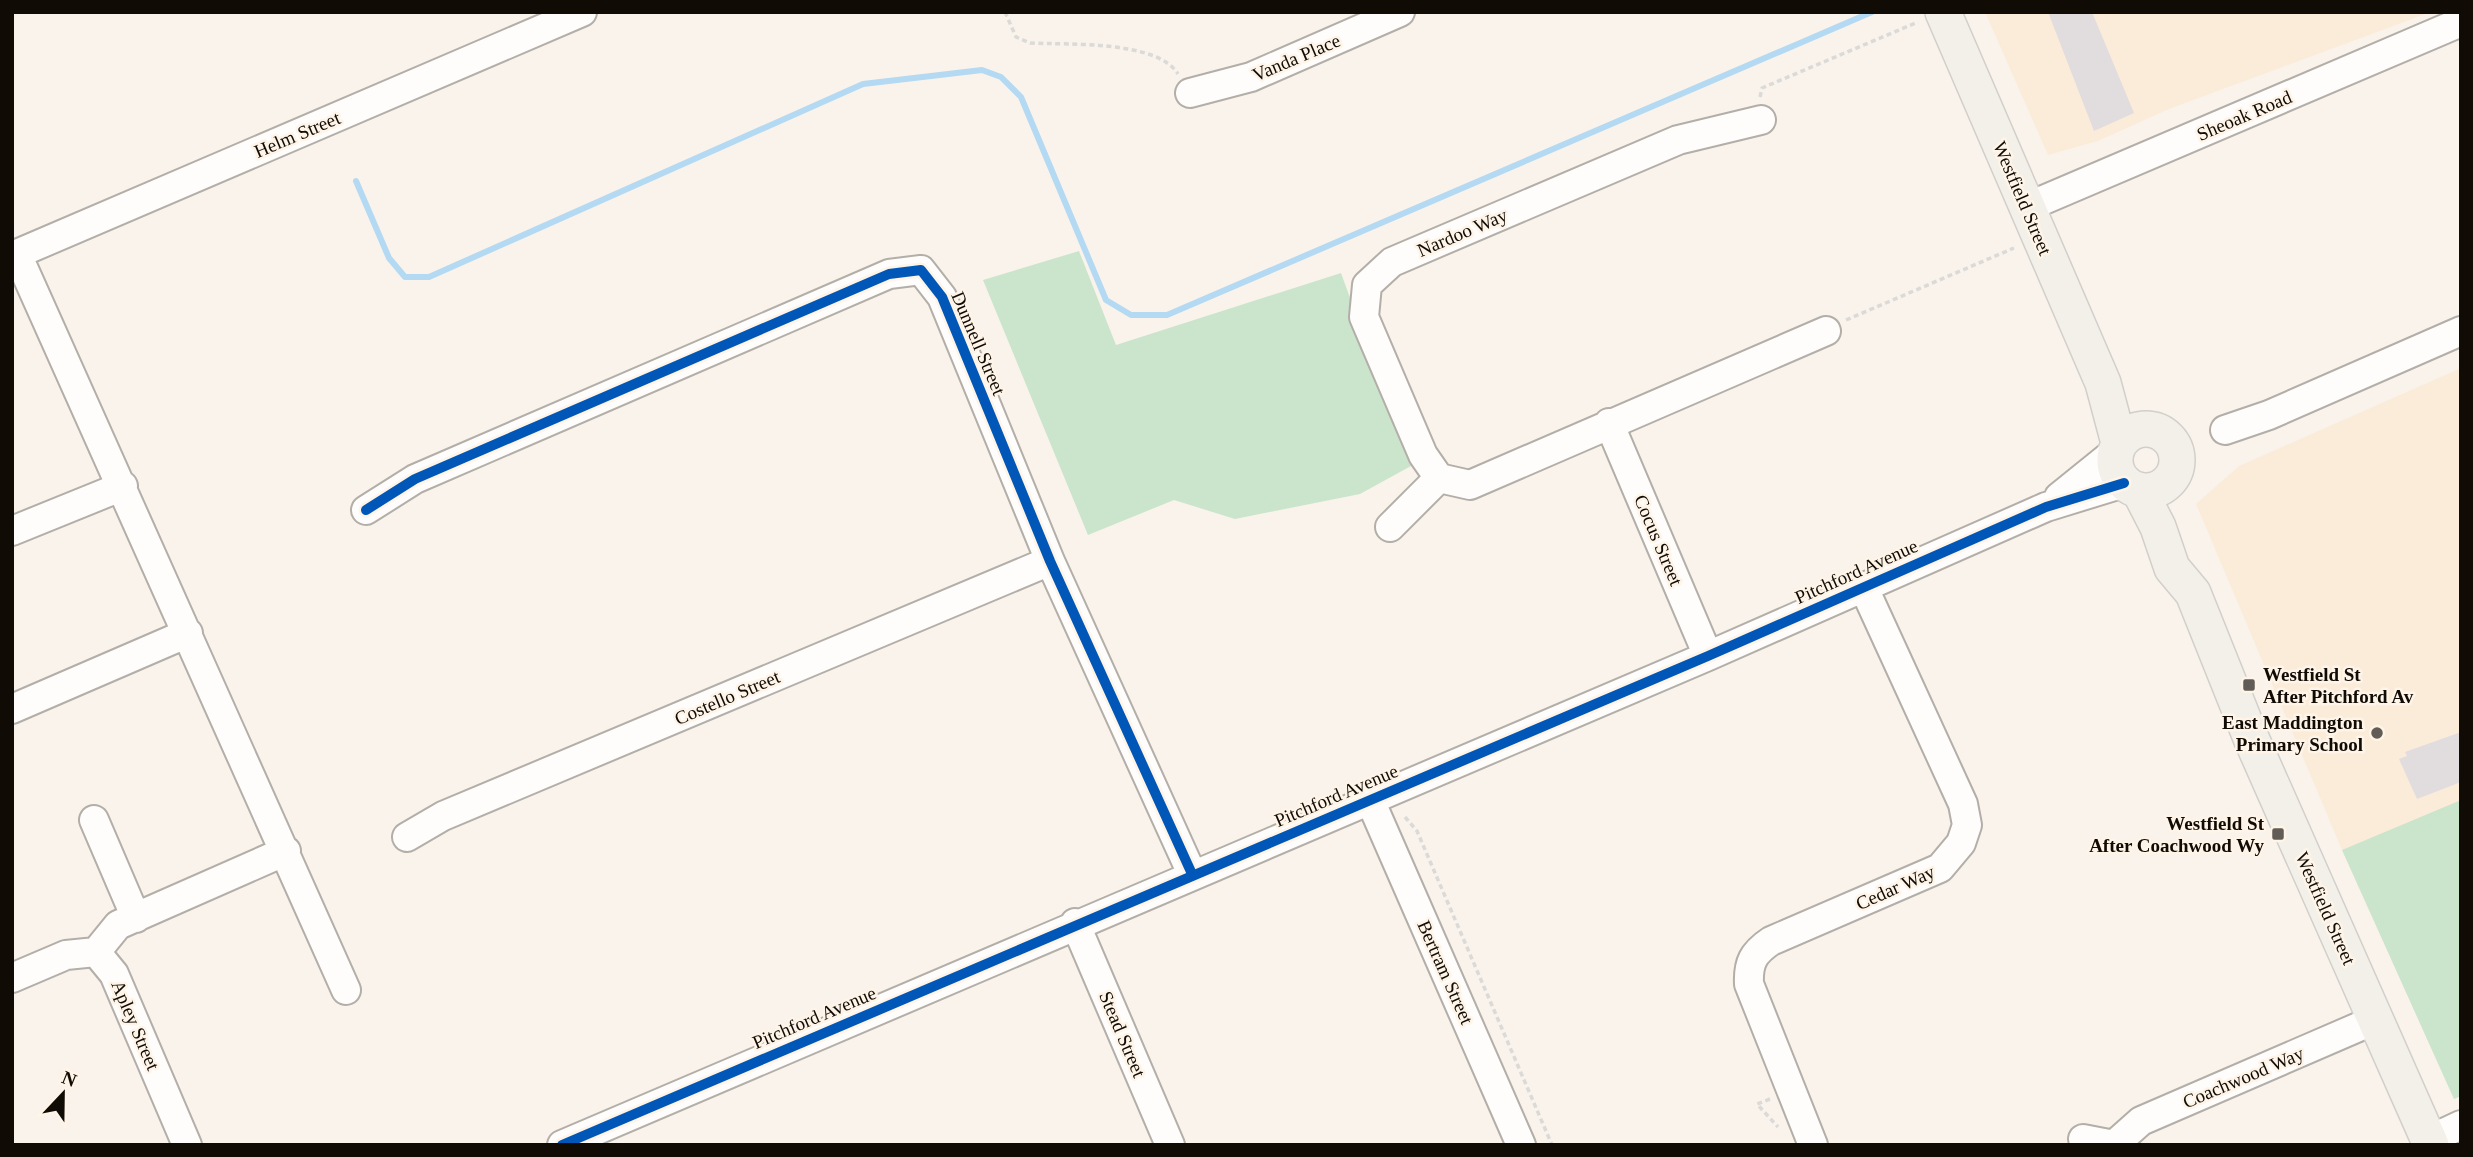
<svg xmlns="http://www.w3.org/2000/svg" width="2473" height="1157" font-family="'Times New Roman',serif">
<style>
.built{fill:#fbecd9}
.green{fill:#cae5cc}
.lines{fill:none;stroke-linecap:round;stroke-linejoin:round}
.stream{stroke:#b4d9f2;stroke-width:6}
.building{fill:#e1dcde}
.minor-casing{stroke:#b3aea7;stroke-width:32}
.major-casing{stroke:#d2cfcb;stroke-width:38}
.path{stroke:#dbdad7;stroke-width:3.5;stroke-dasharray:5 3.5;stroke-linecap:butt}
.minor{stroke:#fefdfc;stroke-width:28}
.major{stroke:#f3f0e9;stroke-width:35}
.cycleway-casing{stroke:#fef4e7;stroke-width:15}
.cycleway{stroke:#0057b8;stroke-width:10}
.poi-dot{fill:#625c56;stroke:#fef4e7;stroke-width:2.5}
.labels{text-anchor:middle;stroke-width:5;stroke-linejoin:round;paint-order:stroke}
.street-label{font-size:19px;fill:#100b05;stroke:#fef4e7}
.poi-label{font-size:19px;font-weight:bold;fill:#100b05;stroke:#fef4e7;text-anchor:end}
</style>
<rect width="100%" height="100%" fill="#f9f3ec"/>
<path class="built" d="M 1985,12 L 2431,12 L 2169,109 L 2098,141 L 2048,155 Z
M 2461,368 L 2461,1096 L 2454,1099 L 2342,850 L 2196,504 L 2239,466 Z"/>
<path class="green" d="M 1079,251 L 1116,345 L 1341,273 L 1411,466 L 1360,494 L 1235,519 L 1174,500 L 1088,535 L 983,280 Z
M 2461,800 L 2461,1096 L 2454,1099 L 2342,850 Z"/>
<g class="lines">
<path class="stream" d="M 356,181 L 389,258 L 405,277 L 429,277 L 863,84 L 982,70 L 1001,77 L 1021,97 L 1106,300 L 1131,315 L 1167,315 L 1872,12"/>
</g>
<path class="building" d="M 2048,12 L 2092,12 L 2134,113 L 2094,131 Z
M 2461,732 L 2461,782 L 2417,799 L 2399,759 L 2407,756 L 2405,752 Z"/>
<g class="lines">
<defs>
<path id="minor" d="M 1190,93 L 1251,77 L 1400,12
M 2027,207 L 2461,22
M 17,254 L 346,990
M 12,256 L 582,12
M 1609,423 L 1708,656
M 2225,430 L 2269,415 L 2461,331
M 1439,478 L 1423,455 L 1364,317 L 1367,285 L 1392,262 L 1678,140 L 1761,120
M 2059,497 L 2116,451
M 366,510 L 415,479 L 889,274 L 921,270 L 942,297 L 1050,561 L 1192,874
M 1390,527 L 1439,478 L 1470,485 L 1826,331
M 12,531 L 123,486
M 12,709 L 188,633
M 1370,800 L 1521,1145
M 94,820 L 136,918
M 407,837 L 443,816 L 1050,561
M 1075,923 L 1170,1145
M 96,952 L 118,925 L 286,851
M 96,952 L 114,974 L 187,1145
M 12,978 L 66,955 L 96,952
M 2083,1139 L 2114,1145 L 2141,1121 L 2377,1019
M 2429,1140 L 2461,1125
M 562,1145 L 1708,656 L 2046,507 L 2124,483
M 1813,1145 L 1749,984 C 1748,963 1753,953 1771,941 L 1940,868 L 1961,843 L 1967,825 L 1963,804 L 1863,586"/>
<path id="major" d="M 1943,12 L 2103,383 L 2119,443
M2115 460a31 31 0 1 1 62 0a31 31 0 1 1-62 0Z
M 2139,490 L 2158,527 L 2172,568 L 2193,593 L 2251,738 L 2431,1145"/>
</defs>
<use href="#minor" class="minor-casing"/>
<use href="#major" class="major-casing"/>
<path class="path" d="M 1005,12 L 1016,37 L 1030,43 C 1068,45 1157,40 1178,74
M 1760,97 L 1762,88 L 1918,22
M 1846,320 L 2014,248
M 1405,817 L 1417,831 L 1552,1145
M 1770,1099 L 1757,1104 L 1778,1127"/>
<use href="#minor" class="minor"/>
<use href="#major" class="major"/>
<defs>
<path id="cycleway" d="M 366,510 L 415,479 L 889,274 L 921,270 L 942,297 L 1050,561 L 1192,874
M 562,1145 L 1708,656 L 2046,507 L 2124,483"/>
</defs>
<use href="#cycleway" class="cycleway-casing"/>
<use href="#cycleway" class="cycleway"/>
</g>
<g class="poi-dot">
<rect x="2242" y="678" width="14" height="14" rx="3.5"/>
<circle cx="2377" cy="733" r="7"/>
<rect x="2271" y="827" width="14" height="14" rx="3.5"/>
</g>
<g class="labels">
<g class="street-label">
<text transform="translate(1296 57) rotate(-23)" y="7">Vanda Place</text>
<text transform="translate(2244 115) rotate(-23)" y="7">Sheoak Road</text>
<text transform="translate(297 134) rotate(-23)" y="7">Helm Street</text>
<text transform="translate(2023 198) rotate(67)" y="7">Westfield Street</text>
<text transform="translate(1462 232) rotate(-23)" y="7">Nardoo Way</text>
<text transform="translate(979 343) rotate(67)" y="7">Dunnell Street</text>
<text transform="translate(1659 540) rotate(67)" y="7">Cocus Street</text>
<text transform="translate(1856 571) rotate(-24)" y="7">Pitchford Avenue</text>
<text transform="translate(727 697) rotate(-23)" y="7">Costello Street</text>
<text transform="translate(1336 795) rotate(-23)" y="7">Pitchford Avenue</text>
<text transform="translate(1895 887) rotate(-24)" y="7">Cedar Way</text>
<text transform="translate(2326 908) rotate(66)" y="7">Westfield Street</text>
<text transform="translate(1446 972) rotate(66)" y="7">Bertram Street</text>
<text transform="translate(814 1017) rotate(-23)" y="7">Pitchford Avenue</text>
<text transform="translate(136 1025) rotate(67)" y="7">Apley Street</text>
<text transform="translate(1123 1034) rotate(67)" y="7">Stead Street</text>
<text transform="translate(2243 1077) rotate(-23)" y="7">Coachwood Way</text>
</g>
<g class="poi-label">
<text x="2263" y="681" text-anchor="start">Westfield St<tspan x="2263" dy="22">After Pitchford Av</tspan></text>
<text x="2363" y="729">East Maddington<tspan x="2363" dy="22">Primary School</tspan></text>
<text x="2264" y="830">Westfield St<tspan x="2264" dy="22">After Coachwood Wy</tspan></text>
</g>
</g>
<rect width="2473" height="1157" fill="none" stroke="#100b05" stroke-width="28"/>
<g transform="translate(63 1094) rotate(22)" stroke="#fef4e7" stroke-width="5" paint-order="stroke">
<path d="M0-5L12 26L0 18L-12 26Z" fill="#100b05"/>
<text y="-10" font-size="19" font-weight="bold" text-anchor="middle" fill="#100b05">N</text>
</g>
</svg>
